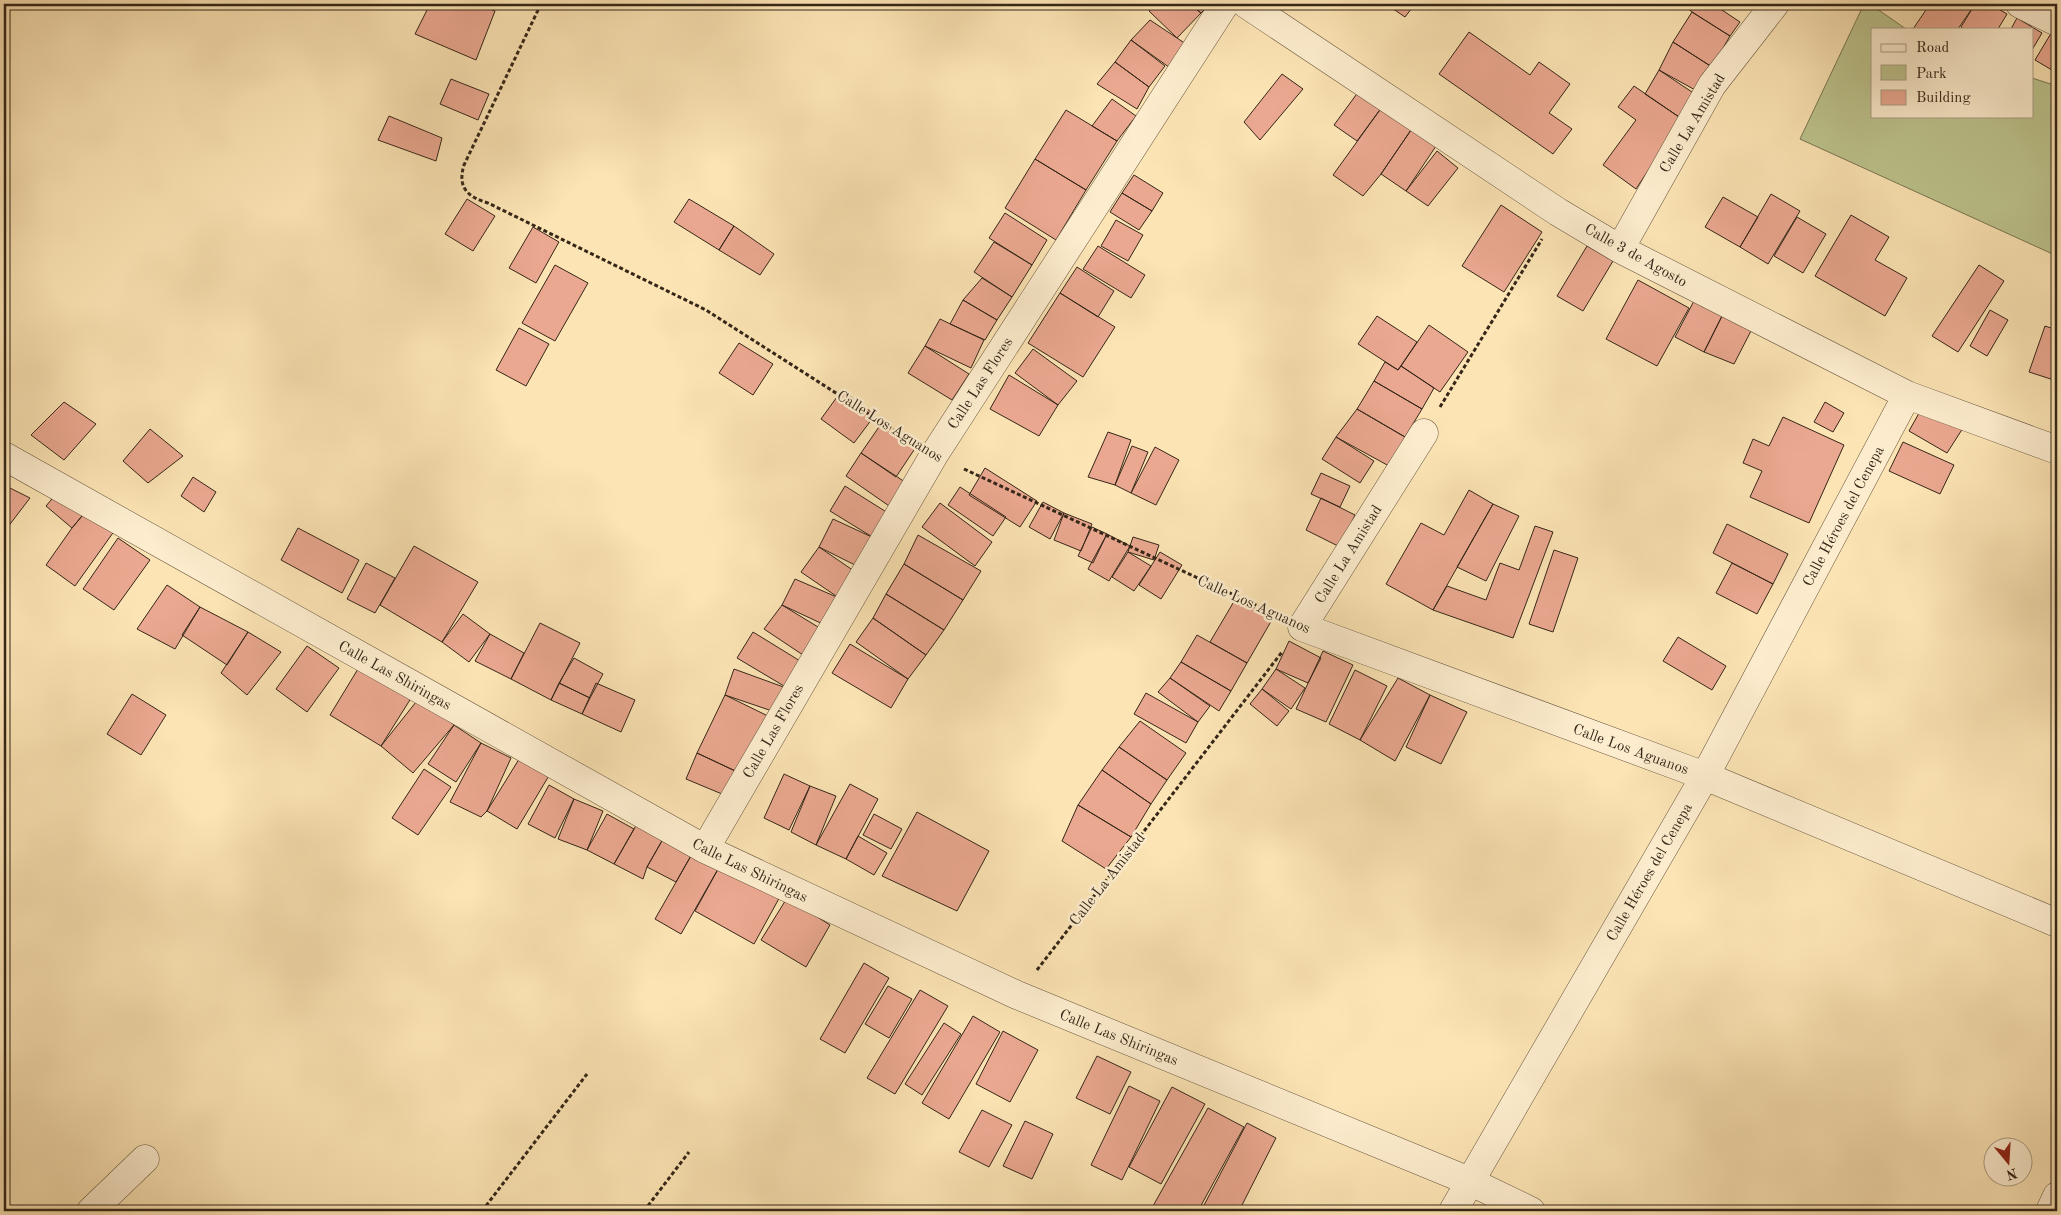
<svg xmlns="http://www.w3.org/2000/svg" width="2061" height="1215" font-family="'Old Standard TT',serif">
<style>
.green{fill:#bdc48e;stroke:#797553}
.building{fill:#eaa890;stroke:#352618}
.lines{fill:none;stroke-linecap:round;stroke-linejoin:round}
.minor-casing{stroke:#67563f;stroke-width:29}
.path{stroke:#352618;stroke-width:3;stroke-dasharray:4 2.5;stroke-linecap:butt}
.minor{stroke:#fdedce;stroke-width:28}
.labels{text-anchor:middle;stroke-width:5;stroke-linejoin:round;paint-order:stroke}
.street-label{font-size:15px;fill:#352618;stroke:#fdedce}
</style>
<rect width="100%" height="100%" fill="#fce4b4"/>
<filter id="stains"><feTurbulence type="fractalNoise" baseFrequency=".004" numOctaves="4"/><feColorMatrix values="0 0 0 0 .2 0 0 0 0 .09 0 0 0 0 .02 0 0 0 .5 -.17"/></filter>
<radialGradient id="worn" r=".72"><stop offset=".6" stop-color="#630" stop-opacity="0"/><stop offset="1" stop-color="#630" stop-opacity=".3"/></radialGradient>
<path class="green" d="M 1864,4 L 1870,4 L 1906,29 L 1872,29 L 1872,116 L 2032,116 L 2032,78 L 2057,86 L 2057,256 L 1800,139 Z"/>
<path class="building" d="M 430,4 L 478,4 L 495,11 L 476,60 L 415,34 Z
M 1157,4 L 1190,4 L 1201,13 L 1177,38 L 1149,11 Z
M 1190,4 L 1210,4 L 1201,13 Z
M 1386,4 L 1415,4 L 1405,17 Z
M 1687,4 L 1713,4 L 1740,22 L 1730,36 L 1692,12 L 1685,6 Z
M 1930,4 L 1975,4 L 1958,29 L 1913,29 Z
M 1975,4 L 1990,4 L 2007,14 L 1998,29 L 1964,29 L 1961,27 Z
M 1692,12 L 1730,36 L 1712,67 L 1673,42 Z
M 2017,18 L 2042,33 L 2032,50 L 2032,29 L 2011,29 Z
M 1150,20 L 1189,46 L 1173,70 L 1131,40 Z
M 2053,30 L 2057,32 L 2057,73 L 2035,60 Z
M 1469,32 L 1530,75 L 1539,62 L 1570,84 L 1549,113 L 1572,129 L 1553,154 L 1439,74 Z
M 1131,40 L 1165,66 L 1149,87 L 1115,62 Z
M 1673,42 L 1712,67 L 1697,91 L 1659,70 Z
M 1115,62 L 1149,87 L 1137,109 L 1097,84 Z
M 1659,70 L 1698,96 L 1682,119 L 1645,94 Z
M 1282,74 L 1303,89 L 1260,140 L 1244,122 Z
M 451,79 L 489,94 L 478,120 L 440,104 Z
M 1634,86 L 1682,119 L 1636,189 L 1603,165 L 1636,120 L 1618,107 Z
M 1359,91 L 1382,107 L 1357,141 L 1334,125 Z
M 1112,99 L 1136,116 L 1117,141 L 1092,126 Z
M 1382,107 L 1411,130 L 1381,174 L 1363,196 L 1333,175 Z
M 1066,110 L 1117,141 L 1086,190 L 1035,159 Z
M 389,116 L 442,138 L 436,161 L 378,140 Z
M 1411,130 L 1436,146 L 1406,191 L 1381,174 Z
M 1437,151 L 1458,168 L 1428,206 L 1406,191 Z
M 1035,159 L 1086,190 L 1056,240 L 1005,208 Z
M 1134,175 L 1163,193 L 1152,211 L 1122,193 Z
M 1122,193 L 1152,211 L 1139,230 L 1110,212 Z
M 1771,194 L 1800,211 L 1768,264 L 1740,247 Z
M 1723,197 L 1758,217 L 1740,247 L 1705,227 Z
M 467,199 L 495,216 L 473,251 L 445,234 Z
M 689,199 L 734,226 L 719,250 L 674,222 Z
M 1501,205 L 1542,232 L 1504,292 L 1462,266 Z
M 1005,213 L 1047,240 L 1032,265 L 989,238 Z
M 1851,215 L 1889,237 L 1875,260 L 1907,278 L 1885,316 L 1815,276 Z
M 1797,217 L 1826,234 L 1803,273 L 1774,256 Z
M 1116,220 L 1143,235 L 1128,261 L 1101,246 Z
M 734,226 L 774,254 L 760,275 L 719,250 Z
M 533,227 L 559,242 L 536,283 L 509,268 Z
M 994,242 L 1032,265 L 1012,297 L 974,272 Z
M 1098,246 L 1145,275 L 1131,298 L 1083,269 Z
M 1587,246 L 1613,261 L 1583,311 L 1557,296 Z
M 555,265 L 588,283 L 555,341 L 522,323 Z
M 1979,265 L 2004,281 L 1958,352 L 1932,336 Z
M 1077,267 L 1114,291 L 1098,317 L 1060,293 Z
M 982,278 L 1012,297 L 997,320 L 963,300 Z
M 1638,280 L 1689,308 L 1657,366 L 1606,339 Z
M 1060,293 L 1115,327 L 1083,377 L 1028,343 Z
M 1695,299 L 1723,314 L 1704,352 L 1675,337 Z
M 963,300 L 997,320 L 985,340 L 950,324 Z
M 1990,310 L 2008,320 L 1987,356 L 1970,346 Z
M 1723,314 L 1752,329 L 1734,364 L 1704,352 Z
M 1377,316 L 1417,342 L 1398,370 L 1358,344 Z
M 940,319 L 984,340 L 971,368 L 925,346 Z
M 1429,325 L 1468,352 L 1440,392 L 1401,366 Z
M 2045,326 L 2057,330 L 2057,381 L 2029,372 Z
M 519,328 L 549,344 L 526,386 L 496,370 Z
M 739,343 L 773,364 L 753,395 L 719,373 Z
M 925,346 L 969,374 L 952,400 L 908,373 Z
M 1033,349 L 1077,381 L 1058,405 L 1015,373 Z
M 1385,362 L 1398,370 L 1401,366 L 1434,388 L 1422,409 L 1374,381 Z
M 1009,375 L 1058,405 L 1039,436 L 990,409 Z
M 1374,381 L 1422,409 L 1405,437 L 1357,409 Z
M 842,390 L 875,415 L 854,443 L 821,419 Z
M 64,402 L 96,424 L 64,460 L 31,435 Z
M 1825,402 L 1844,413 L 1833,432 L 1814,422 Z
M 1923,406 L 1963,428 L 1947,453 L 1909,431 Z
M 1357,409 L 1405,437 L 1389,466 L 1336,437 Z
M 1783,417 L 1844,445 L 1809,523 L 1750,497 L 1762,471 L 1743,463 L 1753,439 L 1769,446 Z
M 881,424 L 916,447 L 896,477 L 861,453 Z
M 150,429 L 183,456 L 148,483 L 123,461 Z
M 1108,432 L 1131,440 L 1115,485 L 1088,477 Z
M 1336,437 L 1374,461 L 1360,483 L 1322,459 Z
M 1903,442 L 1954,465 L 1940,494 L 1889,471 Z
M 1132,446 L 1148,452 L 1131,493 L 1115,485 Z
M 1155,447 L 1179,460 L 1156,505 L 1131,493 Z
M 861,453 L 908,484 L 892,508 L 846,476 Z
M 985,468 L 1037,501 L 1020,527 L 969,495 Z
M 1321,473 L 1350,486 L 1340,507 L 1311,494 Z
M 193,477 L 216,492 L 204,512 L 181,496 Z
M 4,485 L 30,498 L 4,532 Z
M 845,486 L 888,513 L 874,538 L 830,511 Z
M 960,487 L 1006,517 L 993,536 L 948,505 Z
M 61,488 L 87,510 L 72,528 L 46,506 Z
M 1469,490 L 1493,504 L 1433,610 L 1386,584 L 1421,523 L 1444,535 Z
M 1321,498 L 1355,515 L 1340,547 L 1306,530 Z
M 1043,502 L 1064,513 L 1050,539 L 1029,527 Z
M 940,503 L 992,542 L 975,566 L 922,527 Z
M 1493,504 L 1519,516 L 1486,581 L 1457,567 Z
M 87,510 L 115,530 L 75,586 L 46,565 L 72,528 Z
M 1064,513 L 1092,524 L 1081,551 L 1054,540 Z
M 833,519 L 874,538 L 859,567 L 819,547 Z
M 1727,524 L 1788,554 L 1773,584 L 1713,553 Z
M 1535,526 L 1553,532 L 1513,638 L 1433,610 L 1447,586 L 1486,600 L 1500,563 L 1519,570 Z
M 1092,527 L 1107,534 L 1093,563 L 1078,556 Z
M 298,528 L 359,560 L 342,593 L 281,560 Z
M 1107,534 L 1130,546 L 1109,581 L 1088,569 Z
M 918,535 L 981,571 L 963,600 L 904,564 Z
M 1133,537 L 1159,545 L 1154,560 L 1128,552 Z
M 118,538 L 150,560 L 114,610 L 83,589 Z
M 414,546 L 478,582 L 442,642 L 380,605 Z
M 819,547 L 857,573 L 839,598 L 801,572 Z
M 1554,550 L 1578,558 L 1553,632 L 1529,624 Z
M 1128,552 L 1151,566 L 1134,591 L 1112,577 Z
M 1160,552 L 1182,565 L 1161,599 L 1139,585 Z
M 366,563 L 395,578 L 375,613 L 347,599 Z
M 1732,563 L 1773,584 L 1757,614 L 1716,593 Z
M 904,564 L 963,600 L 944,630 L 886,594 Z
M 795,579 L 839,598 L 827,626 L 782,605 Z
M 167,585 L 200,607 L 175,649 L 137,629 Z
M 886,594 L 944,630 L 926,655 L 873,618 Z
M 1236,598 L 1273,618 L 1247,663 L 1210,642 Z
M 782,605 L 823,630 L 806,657 L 764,629 Z
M 200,607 L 248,632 L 227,665 L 182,635 Z
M 463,614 L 490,634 L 469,662 L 442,642 Z
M 873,618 L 926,655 L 908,679 L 856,642 Z
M 540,623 L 580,643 L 551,700 L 511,679 Z
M 248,632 L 281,652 L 247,695 L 221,673 Z
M 753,632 L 805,664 L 789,689 L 737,658 Z
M 490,634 L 524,653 L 511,679 L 475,661 Z
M 1197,635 L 1247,663 L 1231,691 L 1181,662 Z
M 1678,637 L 1726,666 L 1712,690 L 1663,661 Z
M 1289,641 L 1321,658 L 1308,683 L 1276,669 Z
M 850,644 L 908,679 L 891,708 L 832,673 Z
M 307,646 L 339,668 L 307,712 L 276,689 Z
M 1323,651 L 1353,665 L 1326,722 L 1296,709 Z
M 574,658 L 603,674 L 590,698 L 559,683 Z
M 1181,662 L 1231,691 L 1219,711 L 1170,678 Z
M 361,664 L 413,695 L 381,746 L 330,715 Z
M 734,669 L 789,689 L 781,714 L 725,695 Z
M 1276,669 L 1305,688 L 1291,709 L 1262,689 Z
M 1355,670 L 1387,686 L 1360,740 L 1329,724 Z
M 1170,678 L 1210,706 L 1198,722 L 1158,692 Z
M 1398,678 L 1430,695 L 1395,761 L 1360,740 Z
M 559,683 L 590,698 L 582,714 L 551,700 Z
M 596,683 L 635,700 L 621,732 L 582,714 Z
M 1262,689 L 1289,711 L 1277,726 L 1250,704 Z
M 1146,693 L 1198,722 L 1186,743 L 1134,714 Z
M 132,694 L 166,715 L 141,755 L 107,734 Z
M 725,695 L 774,719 L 746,776 L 697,753 Z
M 1430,695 L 1467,712 L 1441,764 L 1406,747 Z
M 420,697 L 454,725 L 413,773 L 381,746 Z
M 1140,721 L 1186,753 L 1167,780 L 1119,747 Z
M 454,725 L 481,743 L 456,782 L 428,764 Z
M 481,743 L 511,758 L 487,811 L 481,817 L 450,802 Z
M 1119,747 L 1167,780 L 1151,804 L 1102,770 Z
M 697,753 L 746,776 L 734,799 L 686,779 Z
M 521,756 L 550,774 L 517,829 L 487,811 Z
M 424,769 L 451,787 L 418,835 L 392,818 Z
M 1102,770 L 1151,804 L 1131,837 L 1078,805 Z
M 784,774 L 810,786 L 789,830 L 764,818 Z
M 850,784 L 878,799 L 846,859 L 816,845 Z
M 549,785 L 574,799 L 555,838 L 528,824 Z
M 810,786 L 836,796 L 816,845 L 791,832 Z
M 574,799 L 603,811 L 587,850 L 558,839 Z
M 1078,805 L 1131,837 L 1106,869 L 1062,841 Z
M 917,812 L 989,851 L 957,911 L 882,876 Z
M 607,814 L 634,829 L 614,864 L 587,850 Z
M 874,814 L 902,829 L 891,849 L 863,835 Z
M 638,822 L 667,832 L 647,867 L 643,879 L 614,864 Z
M 667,832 L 696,847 L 676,882 L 647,867 Z
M 858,836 L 887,853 L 874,875 L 846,859 Z
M 696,847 L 722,862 L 681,934 L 655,919 Z
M 722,862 L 782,893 L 754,944 L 695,911 Z
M 787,898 L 830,925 L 806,967 L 761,940 Z
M 864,963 L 889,978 L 845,1053 L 820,1039 Z
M 888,986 L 912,999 L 889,1038 L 865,1024 Z
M 920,990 L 948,1006 L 895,1094 L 867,1078 Z
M 973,1016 L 1000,1032 L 949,1119 L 922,1103 Z
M 944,1023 L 961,1034 L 922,1095 L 905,1084 Z
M 1003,1031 L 1038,1050 L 1010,1102 L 976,1084 Z
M 1097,1056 L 1131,1072 L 1110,1114 L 1076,1098 Z
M 1129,1086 L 1160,1101 L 1122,1180 L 1091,1165 Z
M 1172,1087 L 1205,1104 L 1161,1184 L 1129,1167 Z
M 1208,1108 L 1244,1127 L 1198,1211 L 1162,1211 L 1153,1206 Z
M 982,1110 L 1012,1125 L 989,1167 L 959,1152 Z
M 1025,1121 L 1053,1134 L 1032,1179 L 1003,1166 Z
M 1247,1123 L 1276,1138 L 1239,1211 L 1201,1211 Z"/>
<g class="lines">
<defs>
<path id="minor" d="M 1246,4 L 1558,212 L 1620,249 L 1907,395 L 2057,450
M 2020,4 L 2057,22
M 1620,249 L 1712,85 L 1775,4
M 1424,433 L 1302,627 L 1705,776 L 2057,923
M 4,456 L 705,849 L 1017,995 L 1469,1181 L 1531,1211
M 705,849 L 934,455 L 1225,4
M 91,1211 L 145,1159
M 1453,1211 L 1705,776 L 1907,395
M 2050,1211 L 2057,1196"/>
</defs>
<use href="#minor" class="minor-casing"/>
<path class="path" d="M 541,4 L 464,165 C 457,188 468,197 488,203 L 706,310 L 908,439
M 1440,407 L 1542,239
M 964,469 L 1273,613
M 1037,970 L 1282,652
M 482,1211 L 587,1074
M 644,1211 L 689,1152"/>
<use href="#minor" class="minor"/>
</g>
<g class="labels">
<g class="street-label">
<text transform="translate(1692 123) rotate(-59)" y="5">Calle La Amistad</text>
<text transform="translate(1636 255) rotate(29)" y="5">Calle 3 de Agosto</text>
<text transform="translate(980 383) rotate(-57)" y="5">Calle Las Flores</text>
<text transform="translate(890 426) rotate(32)" y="5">Calle Los Aguanos</text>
<text transform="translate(1843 516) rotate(-62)" y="5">Calle Héroes del Cenepa</text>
<text transform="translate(1348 554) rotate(-58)" y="5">Calle La Amistad</text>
<text transform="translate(1254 604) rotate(24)" y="5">Calle Los Aguanos</text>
<text transform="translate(395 675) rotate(29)" y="5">Calle Las Shiringas</text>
<text transform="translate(773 731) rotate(-60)" y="5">Calle Las Flores</text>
<text transform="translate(1631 749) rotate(20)" y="5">Calle Los Aguanos</text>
<text transform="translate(750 870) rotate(26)" y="5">Calle Las Shiringas</text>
<text transform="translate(1649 872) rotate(-60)" y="5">Calle Héroes del Cenepa</text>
<text transform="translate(1107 879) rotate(-52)" y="5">Calle La Amistad</text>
<text transform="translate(1119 1037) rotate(22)" y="5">Calle Las Shiringas</text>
</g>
</g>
<rect width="2061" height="1215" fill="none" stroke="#fce4b4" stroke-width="20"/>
<rect x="5" y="5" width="2051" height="1205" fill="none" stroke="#352618" stroke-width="2.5"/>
<rect x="10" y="10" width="2041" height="1195" fill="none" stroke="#352618"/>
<rect x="1871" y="28" width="162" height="90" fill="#fdedce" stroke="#ad9d85"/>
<rect x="1881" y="44" width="25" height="8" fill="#fdedce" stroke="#ad9d85"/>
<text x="1916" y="52" font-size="15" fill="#352618">Road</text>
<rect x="1881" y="65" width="25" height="15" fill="#bdc48e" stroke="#ad9d85"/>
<text x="1916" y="78" font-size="15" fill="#352618">Park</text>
<rect x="1881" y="90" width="25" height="15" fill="#eaa890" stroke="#ad9d85"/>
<text x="1916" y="102" font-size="15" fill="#352618">Building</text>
<g transform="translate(2008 1162) rotate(162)"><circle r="24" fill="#fdedce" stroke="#ad9d85"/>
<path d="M0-4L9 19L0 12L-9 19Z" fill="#8f2418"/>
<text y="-8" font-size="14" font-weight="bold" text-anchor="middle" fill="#352618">N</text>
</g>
<rect width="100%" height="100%" filter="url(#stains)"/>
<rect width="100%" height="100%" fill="url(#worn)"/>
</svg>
